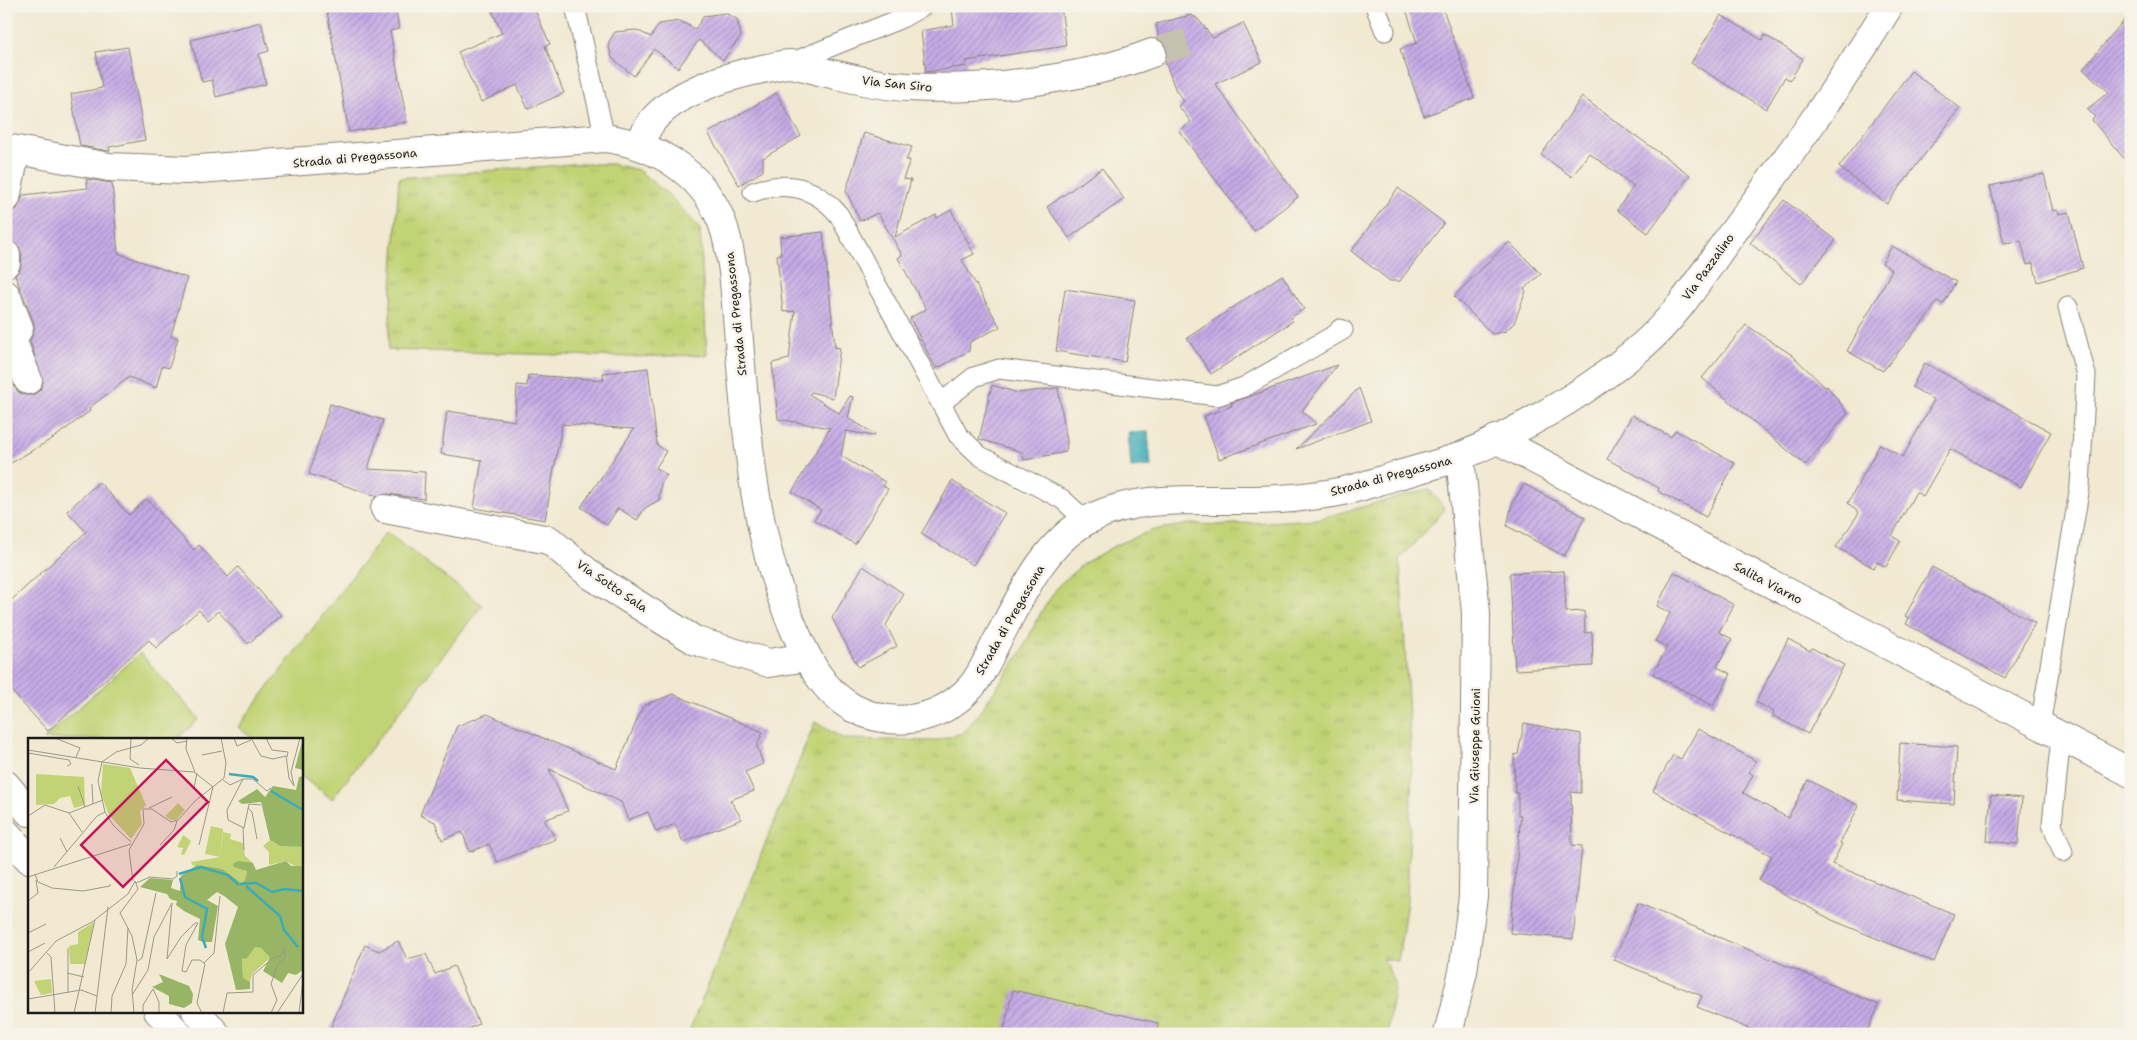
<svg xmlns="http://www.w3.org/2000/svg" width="2137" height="1040" font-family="'Shantell Sans',sans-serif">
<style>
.grass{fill:url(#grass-tufts);stroke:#6e7848}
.pitch{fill:#c1d375;stroke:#6e7848}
.water{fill:url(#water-ripples);stroke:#2b646a}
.building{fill:url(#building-hatch)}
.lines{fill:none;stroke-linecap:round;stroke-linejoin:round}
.pedestrian-tunnel{stroke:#c6c0ae;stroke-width:28;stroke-dasharray:28 14;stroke-linecap:butt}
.service-casing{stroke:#868277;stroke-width:21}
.minor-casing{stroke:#868277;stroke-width:30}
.tertiary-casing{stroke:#868277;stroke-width:30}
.service{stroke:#fff;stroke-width:19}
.minor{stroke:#fff;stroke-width:28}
.tertiary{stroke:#fff;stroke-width:28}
.labels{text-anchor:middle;stroke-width:4.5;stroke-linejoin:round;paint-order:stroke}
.street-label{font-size:12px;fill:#1c1c1c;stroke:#f7f3e8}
.inset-river{fill:none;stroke:#3aabb7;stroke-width:2.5}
.inset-road{fill:none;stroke:#9c9789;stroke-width:1}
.view{fill:#c2185b;fill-opacity:0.15;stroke:#c2185b;stroke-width:2.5}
.inset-edge{fill:none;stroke:#1c1c1c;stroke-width:2.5}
</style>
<defs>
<pattern id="grass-tufts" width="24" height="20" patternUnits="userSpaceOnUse" patternTransform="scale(1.25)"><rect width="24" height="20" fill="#c1d375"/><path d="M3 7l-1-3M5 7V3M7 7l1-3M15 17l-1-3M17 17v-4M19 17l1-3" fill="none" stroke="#a5b565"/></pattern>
<pattern id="water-ripples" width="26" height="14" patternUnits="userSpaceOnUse" patternTransform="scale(1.25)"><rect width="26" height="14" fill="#3aabb7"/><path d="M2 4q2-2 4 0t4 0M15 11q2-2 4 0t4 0" fill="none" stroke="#308a94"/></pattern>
<pattern id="building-hatch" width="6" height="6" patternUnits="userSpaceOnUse" patternTransform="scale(1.25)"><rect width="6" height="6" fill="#c6abe7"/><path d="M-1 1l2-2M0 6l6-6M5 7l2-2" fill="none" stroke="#a08aba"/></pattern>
</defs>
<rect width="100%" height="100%" fill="#f7f3e8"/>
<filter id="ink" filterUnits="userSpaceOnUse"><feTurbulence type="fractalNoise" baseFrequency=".02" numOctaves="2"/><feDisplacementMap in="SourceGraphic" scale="10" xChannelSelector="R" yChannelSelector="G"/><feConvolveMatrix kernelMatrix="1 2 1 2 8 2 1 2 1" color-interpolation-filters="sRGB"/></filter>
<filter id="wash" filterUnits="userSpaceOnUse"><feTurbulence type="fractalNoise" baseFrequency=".0096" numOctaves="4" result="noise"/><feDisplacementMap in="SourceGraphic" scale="20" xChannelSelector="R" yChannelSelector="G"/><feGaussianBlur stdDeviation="1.12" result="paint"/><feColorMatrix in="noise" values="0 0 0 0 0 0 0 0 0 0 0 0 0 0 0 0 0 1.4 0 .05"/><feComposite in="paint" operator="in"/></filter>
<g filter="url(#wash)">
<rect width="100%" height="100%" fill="#f1e9d2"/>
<path class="grass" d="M 572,164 L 613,164 L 638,170 L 671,197 L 700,229 L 707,355 L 632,357 L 388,350 L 399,178 Z
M 1429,489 L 1445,509 L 1400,559 L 1412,771 L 1407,901 L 1398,961 L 1383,959 L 1395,982 L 1387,1034 L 688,1034 L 815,722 L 844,739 L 934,741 L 962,733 L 974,720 L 1021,653 L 1040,614 L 1059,585 L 1083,564 L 1114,546 L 1153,530 L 1191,524 L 1218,525 L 1317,519 Z"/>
<path class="pitch" d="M 386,532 L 482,605 L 332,799 L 301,776 L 301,739 L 253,739 L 238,727 Z
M 140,653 L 199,719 L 177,739 L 44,739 Z"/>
<path class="water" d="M 1148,432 L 1151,466 L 1131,468 L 1128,433 Z"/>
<g id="blocks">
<path class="building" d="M 326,6 L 395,6 L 399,29 L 390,31 L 407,122 L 349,132 Z
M 490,6 L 533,6 L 550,44 L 545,46 L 564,93 L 528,109 L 517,85 L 481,102 L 458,52 L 502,33 Z
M 971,6 L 1061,6 L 1066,46 L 966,61 L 967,66 L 926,72 L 921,31 L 954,25 L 952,9 Z
M 1405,6 L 1442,6 L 1474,98 L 1424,116 L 1400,49 L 1417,43 Z
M 2131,12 L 2131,167 L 2092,120 L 2095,117 L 2087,109 L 2109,92 L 2083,69 Z
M 725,13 L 737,19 L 741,36 L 723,60 L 699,40 L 678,68 L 654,49 L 634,76 L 612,58 L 608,43 L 615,32 L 636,30 L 651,37 L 659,24 L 680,21 L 695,29 L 704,16 Z
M 1191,15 L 1198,19 L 1213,38 L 1243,23 L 1262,62 L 1215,84 L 1298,197 L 1254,231 L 1179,131 L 1191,122 L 1178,106 L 1184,101 L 1176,91 L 1165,61 L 1167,48 L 1159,39 L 1156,24 Z
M 1721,15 L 1762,40 L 1765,35 L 1803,59 L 1790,80 L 1785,77 L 1766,109 L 1691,63 Z
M 261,22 L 269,51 L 259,54 L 266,84 L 216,97 L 212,80 L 202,82 L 191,40 Z
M 128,47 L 145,140 L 109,147 L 110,151 L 80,146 L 71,94 L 102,88 L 96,52 Z
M 1911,71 L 1960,108 L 1887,204 L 1839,167 Z
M 776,93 L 801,136 L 763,158 L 763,171 L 739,185 L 708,133 Z
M 1582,97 L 1690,175 L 1648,233 L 1617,210 L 1634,186 L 1589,153 L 1572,177 L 1541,155 Z
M 864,133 L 912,147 L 906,160 L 910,160 L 903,179 L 911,180 L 895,237 L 936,215 L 937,218 L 951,210 L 974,254 L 962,260 L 1000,327 L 970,342 L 969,351 L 936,369 L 910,318 L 926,309 L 898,258 L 902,255 L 878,213 L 860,221 L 846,191 Z
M 1102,168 L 1124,199 L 1069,238 L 1047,207 Z
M 2044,174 L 2053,211 L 2058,210 L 2059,214 L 2069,212 L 2083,268 L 2038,282 L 2033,263 L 2027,265 L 2021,241 L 2004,243 L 1990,186 Z
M 86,179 L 112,183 L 118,253 L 187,278 L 171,336 L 178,338 L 169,368 L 162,366 L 156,388 L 129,377 L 89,408 L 90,411 L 55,437 L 6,466 L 6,368 L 14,386 L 18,392 L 25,395 L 33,395 L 40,390 L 43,382 L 30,341 L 34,330 L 34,323 L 15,275 L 20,270 L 22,255 L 19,247 L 8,240 L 6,213 L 17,209 L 23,195 L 88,188 Z
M 1398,188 L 1444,223 L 1400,281 L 1390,281 L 1351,251 Z
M 1784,200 L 1836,240 L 1801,284 L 1750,243 Z
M 823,232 L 835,347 L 840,348 L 833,398 L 811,392 L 809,394 L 839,413 L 850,396 L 853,397 L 848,418 L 875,434 L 874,436 L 846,431 L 841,456 L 885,482 L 883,486 L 888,489 L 855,544 L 814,520 L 821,510 L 792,492 L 830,428 L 778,419 L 772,363 L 789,359 L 795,311 L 783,312 L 777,255 L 781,254 L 780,237 Z
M 1509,242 L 1541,274 L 1524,289 L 1526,291 L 1514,323 L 1506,331 L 1492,334 L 1454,296 Z
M 1892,246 L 1956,282 L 1943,304 L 1937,301 L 1930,313 L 1883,371 L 1847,351 L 1892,270 L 1882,263 Z
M 1282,275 L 1304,309 L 1290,318 L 1293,321 L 1211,374 L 1187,338 Z
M 1065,289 L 1135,300 L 1125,362 L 1056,351 Z
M 1746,325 L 1792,355 L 1826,388 L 1827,386 L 1848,413 L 1805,465 L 1702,378 Z
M 1925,363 L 2051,432 L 2021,487 L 1950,449 L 1923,496 L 1916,492 L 1892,536 L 1900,541 L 1886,567 L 1877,562 L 1874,568 L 1836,547 L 1859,513 L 1848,503 L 1880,444 L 1903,457 L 1934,400 L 1912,387 Z
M 1337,365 L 1302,411 L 1316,424 L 1219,459 L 1204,416 L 1232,406 L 1231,403 Z
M 648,368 L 657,445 L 666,451 L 656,468 L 667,475 L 661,483 L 659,500 L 645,508 L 637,520 L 618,508 L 607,525 L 581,507 L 634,429 L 562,424 L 545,520 L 474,508 L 482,460 L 441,454 L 447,411 L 515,421 L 517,385 L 527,386 L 528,375 L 604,380 L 603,373 Z
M 992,385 L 1018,393 L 1058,388 L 1067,441 L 1066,452 L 1024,460 L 1022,452 L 979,439 Z
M 1359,388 L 1371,421 L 1296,449 Z
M 330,404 L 383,420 L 368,469 L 425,472 L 424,499 L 388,494 L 377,496 L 309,474 Z
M 1632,415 L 1671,437 L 1675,430 L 1735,463 L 1706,517 L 1658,491 L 1659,488 L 1607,459 Z
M 952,481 L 1005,513 L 973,565 L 921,534 Z
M 99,482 L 129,515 L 147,499 L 194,550 L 199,545 L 228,577 L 238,567 L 281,615 L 248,644 L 218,611 L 208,620 L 199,610 L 156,648 L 149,640 L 48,731 L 6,685 L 6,605 L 86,532 L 67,511 Z
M 1524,484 L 1585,517 L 1564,556 L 1507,526 L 1512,504 Z
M 863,566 L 904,594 L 886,625 L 897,646 L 858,667 L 832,618 Z
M 1932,567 L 2035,623 L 2005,678 L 1906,624 L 1909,618 L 1905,616 Z
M 1564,571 L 1566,612 L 1584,611 L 1585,633 L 1592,632 L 1593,666 L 1515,670 L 1510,573 Z
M 1674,572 L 1734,605 L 1719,632 L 1732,639 L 1717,667 L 1731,674 L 1713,706 L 1653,674 L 1667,647 L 1655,641 L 1670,613 L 1657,606 Z
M 1788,639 L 1810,651 L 1812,648 L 1844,665 L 1808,734 L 1772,715 L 1774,712 L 1756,702 Z
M 673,694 L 763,732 L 757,746 L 763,764 L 745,772 L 754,791 L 730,800 L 742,819 L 683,842 L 675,824 L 656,832 L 648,812 L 628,820 L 621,802 L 549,769 L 568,811 L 544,820 L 556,839 L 497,862 L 489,844 L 470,852 L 462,832 L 442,840 L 435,822 L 420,815 L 457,726 L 487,714 L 616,769 L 643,706 Z
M 1524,723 L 1581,734 L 1581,793 L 1571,792 L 1572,845 L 1582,846 L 1573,939 L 1510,933 L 1521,815 L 1518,815 L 1518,793 L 1515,793 L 1514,755 L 1518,754 Z
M 1698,729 L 1756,761 L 1749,772 L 1753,775 L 1743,793 L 1788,818 L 1808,780 L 1859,806 L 1840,843 L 1842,844 L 1832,864 L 1954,914 L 1934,962 L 1832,920 L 1759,880 L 1772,856 L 1653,791 L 1673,755 L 1681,759 Z
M 1900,743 L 1957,747 L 1954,804 L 1897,800 Z
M 1991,795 L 2022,798 L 2018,844 L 1987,841 Z
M 1638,903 L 1879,1005 L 1866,1034 L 1762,1034 L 1697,1007 L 1702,996 L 1614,960 Z
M 398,941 L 407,959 L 426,954 L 435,974 L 454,966 L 479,1024 L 458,1034 L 328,1034 L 365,945 L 379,951 Z
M 1013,990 L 1158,1023 L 1157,1034 L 1003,1034 Z"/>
</g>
</g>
<g filter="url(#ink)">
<use href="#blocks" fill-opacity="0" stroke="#868277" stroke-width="1"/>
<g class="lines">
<path class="pedestrian-tunnel" d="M 1161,50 L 1199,39"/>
<defs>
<path id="service" d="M 575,6 L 605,138
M 1375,6 L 1385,31
M 788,64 L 902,18 L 923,6
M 753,192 C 787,180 816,187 839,215 L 958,435 L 980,456 L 1062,499 L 1086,521
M 941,403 L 974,377 L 999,369 L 1217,396 L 1244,387 L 1343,330 L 1340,329
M 2040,726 L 2080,486 L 2086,375 L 2068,307
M 2061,737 L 2052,824 L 2063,852"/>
<path id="minor" d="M 639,144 C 643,137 647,128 652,121 C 677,91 730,75 767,68 C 774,67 782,64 789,64 C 800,65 812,69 823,72 C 851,78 879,86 909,87 C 983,91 1082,80 1152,53
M 6,198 L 16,150
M 6,255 L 6,263
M 6,295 L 19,328 L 12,340 L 6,344
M 12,340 L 28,380
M 1496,439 L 2131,773
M 385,509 L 549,540 L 592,576 L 696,641 L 769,663 L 807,657
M 6,833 L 29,859
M 158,1011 L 178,1034
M 1448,1034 L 1463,972 L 1473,896 L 1476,613 L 1460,457"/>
<path id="tertiary" d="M 6,148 L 109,167 L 186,170 L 605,138 C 655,145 701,171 721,220 C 728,236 730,254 733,271 C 745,392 745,517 794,629 C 808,660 822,691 853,708 C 893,729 939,721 970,688 C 982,675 989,656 997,641 C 1020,598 1044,542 1090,519 C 1138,494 1200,501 1252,500 C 1278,500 1307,497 1333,493 C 1354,490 1375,482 1395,476 C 1415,470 1436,465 1456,458 C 1473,452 1490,443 1506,435 C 1555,410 1601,382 1643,345 C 1677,316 1702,275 1728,239 C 1784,163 1840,86 1889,6
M 6,785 L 29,812
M 196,1011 L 216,1034"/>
</defs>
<use href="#service" class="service-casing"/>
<use href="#minor" class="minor-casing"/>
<use href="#tertiary" class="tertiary-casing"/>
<use href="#service" class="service"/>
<use href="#minor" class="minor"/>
<use href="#tertiary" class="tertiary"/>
</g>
</g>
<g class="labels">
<g class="street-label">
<text transform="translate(897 84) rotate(6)" y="4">Via San Siro</text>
<text transform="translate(355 158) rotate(-5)" y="4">Strada di Pregassona</text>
<text transform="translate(1708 267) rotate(-54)" y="4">Via Pazzalino</text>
<text transform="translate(736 314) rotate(-96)" y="4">Strada di Pregassona</text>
<text transform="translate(1391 476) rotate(-15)" y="4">Strada di Pregassona</text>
<text transform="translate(1768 583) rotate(28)" y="4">Salita Viarno</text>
<text transform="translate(612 586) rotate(34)" y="4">Via Sotto Sala</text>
<text transform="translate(1010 620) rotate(-60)" y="4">Strada di Pregassona</text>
<text transform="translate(1475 746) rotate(-89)" y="4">Via Giuseppe Guioni</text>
</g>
</g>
<g transform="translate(28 738)">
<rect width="275" height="275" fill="#f1e9d2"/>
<path d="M 75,26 L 102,30 L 118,67 L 112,73 L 114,86 L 103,101 L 81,77 L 73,56 ZM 8,36 L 56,39 L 57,67 L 46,70 L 42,58 L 32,60 L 26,66 L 8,67 ZM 150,65 L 157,72 L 148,82 L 143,82 L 137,78 ZM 195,94 L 203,96 L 202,101 L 215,105 L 217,118 L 225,125 L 212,125 L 219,133 L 217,142 L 213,145 L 170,127 L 165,128 L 163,124 L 192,119 ZM 242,102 L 252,108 L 275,109 L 275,128 L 270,130 L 258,123 L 241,127 L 241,114 L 235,108 ZM 66,184 L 57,226 L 42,226 L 41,208 L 50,206 L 50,194 ZM 227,209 L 233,210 L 243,219 L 224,236 L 222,244 L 215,241 L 214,221 ZM 23,241 L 24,255 L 13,257 L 6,243 Z" fill="#c1d375"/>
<path d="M 275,0 L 275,32 L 267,30 ZM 275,38 L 275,109 L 252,108 L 242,102 L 233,64 L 214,66 L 210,63 L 229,51 L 237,59 L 245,48 L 268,52 L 271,39 ZM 210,123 L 225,125 L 228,132 L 258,123 L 263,128 L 275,128 L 275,232 L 268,237 L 260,235 L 254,245 L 235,233 L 242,219 L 233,210 L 227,209 L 219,220 L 214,221 L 215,240 L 222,244 L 222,251 L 208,252 L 197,206 L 210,169 L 196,158 L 189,154 L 179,162 L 190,168 L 184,204 L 175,204 L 170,202 L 172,181 L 156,173 L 148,167 L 149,163 L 142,161 L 139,156 L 112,149 L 122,140 L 145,142 L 143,150 L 152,153 L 153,138 L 169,127 L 194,131 L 213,145 L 217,142 L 219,133 L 206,129 L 205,126 ZM 131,236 L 161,248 L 165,256 L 164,265 L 156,270 L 141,266 L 141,258 L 124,249 L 135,244 Z" fill="#98b566"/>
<path d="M 183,88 L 195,91 L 192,119 L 177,116 Z" fill="#c1d375"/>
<path d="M 155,97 L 163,103 L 156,117 L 153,116 L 155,110 L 149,109 Z" fill="#c1d375"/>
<path class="inset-river" d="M 201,36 L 225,39 L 230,43M 243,53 L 275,72M 151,136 L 173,129 L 200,137 L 211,147M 152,140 L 157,159 L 179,171 L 174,199 L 178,210M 212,146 L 228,145 L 244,154 L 257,151 L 275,153M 218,148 L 252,178 L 256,192 L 270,209"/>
<path class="inset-road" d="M 27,0 L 52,10 L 48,19M 103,0 L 102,21 L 111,27M 143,0 L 149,5 L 159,3M 159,0 L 158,11 L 167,34M 206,0 L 209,8 L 223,2M 223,0 L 233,18 L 245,21 L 258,18 L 261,40 L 266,48 L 263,34 L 272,0M 238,0 L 244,12 L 260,14 L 259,19M 0,12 L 112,30 L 166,34 L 185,49M 0,15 L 41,22 L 43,26 L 39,28M 174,17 L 194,13M 74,24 L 70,43 L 77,74 L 85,87 L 103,104M 74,24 L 88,14 L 113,7 L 121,0M 169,35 L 166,50 L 173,58M 215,41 L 225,41 L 239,53 L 243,50M 195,42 L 202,47 L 215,41 L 199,72 L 200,82 L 216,90 L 221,66 L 233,67M 64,46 L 65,66M 50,48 L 57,69M 121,70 L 144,59M 220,70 L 224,74 L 229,101M 41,75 L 54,94M 0,78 L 17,67 L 41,75 L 75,62M 215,90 L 216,112M 32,100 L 39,114M 132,107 L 146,92 L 149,83M 171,107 L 185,49M 26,129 L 69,78 L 77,74M 7,136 L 10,144 L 24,150 L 55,153 L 82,148 L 82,146M 0,139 L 103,106M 105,143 L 101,112 L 116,86 L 115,71 L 124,71 L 143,84 L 150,82 L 167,63 L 196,40 L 198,25 L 193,0M 108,145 L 122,139 L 145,141 L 149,138 L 149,133M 0,163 L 10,155 L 8,142M 0,195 L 18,186M 40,210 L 40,255M 0,214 L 17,205M 19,215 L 23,219 L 27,275M 110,223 L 114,220 L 128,155M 176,225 L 186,215 L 192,158M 0,235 L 28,203 L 64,184 L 100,156 L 107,143 L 110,151 L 92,175 L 104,198 L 109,222 L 104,252 L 106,275M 39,235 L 56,239M 104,257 L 120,232 L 126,199 L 144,165 L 139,221 L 153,199 L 167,185 L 170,185 L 158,207 L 154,233 L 158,234 L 164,222 L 172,222 L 177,226 L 169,265 L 174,275M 0,261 L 53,252 L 69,258M 46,275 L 67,182M 67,275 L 80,169M 83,275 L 84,258 L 98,226 L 100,190M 115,275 L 115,267 L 125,251 L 131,264 L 131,275M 195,275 L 199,255 L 225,254 L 225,237 L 245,220 L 253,218 L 256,209 L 257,220 L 250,226 L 243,246 L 249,262 L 243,275M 249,275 L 275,236M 271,275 L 275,242"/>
<path class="view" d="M 138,22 L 180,64 L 95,149 L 53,107 Z"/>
<rect width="275" height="275" class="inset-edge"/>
</g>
<rect width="2137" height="1040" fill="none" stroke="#f7f3e8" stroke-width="25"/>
</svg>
